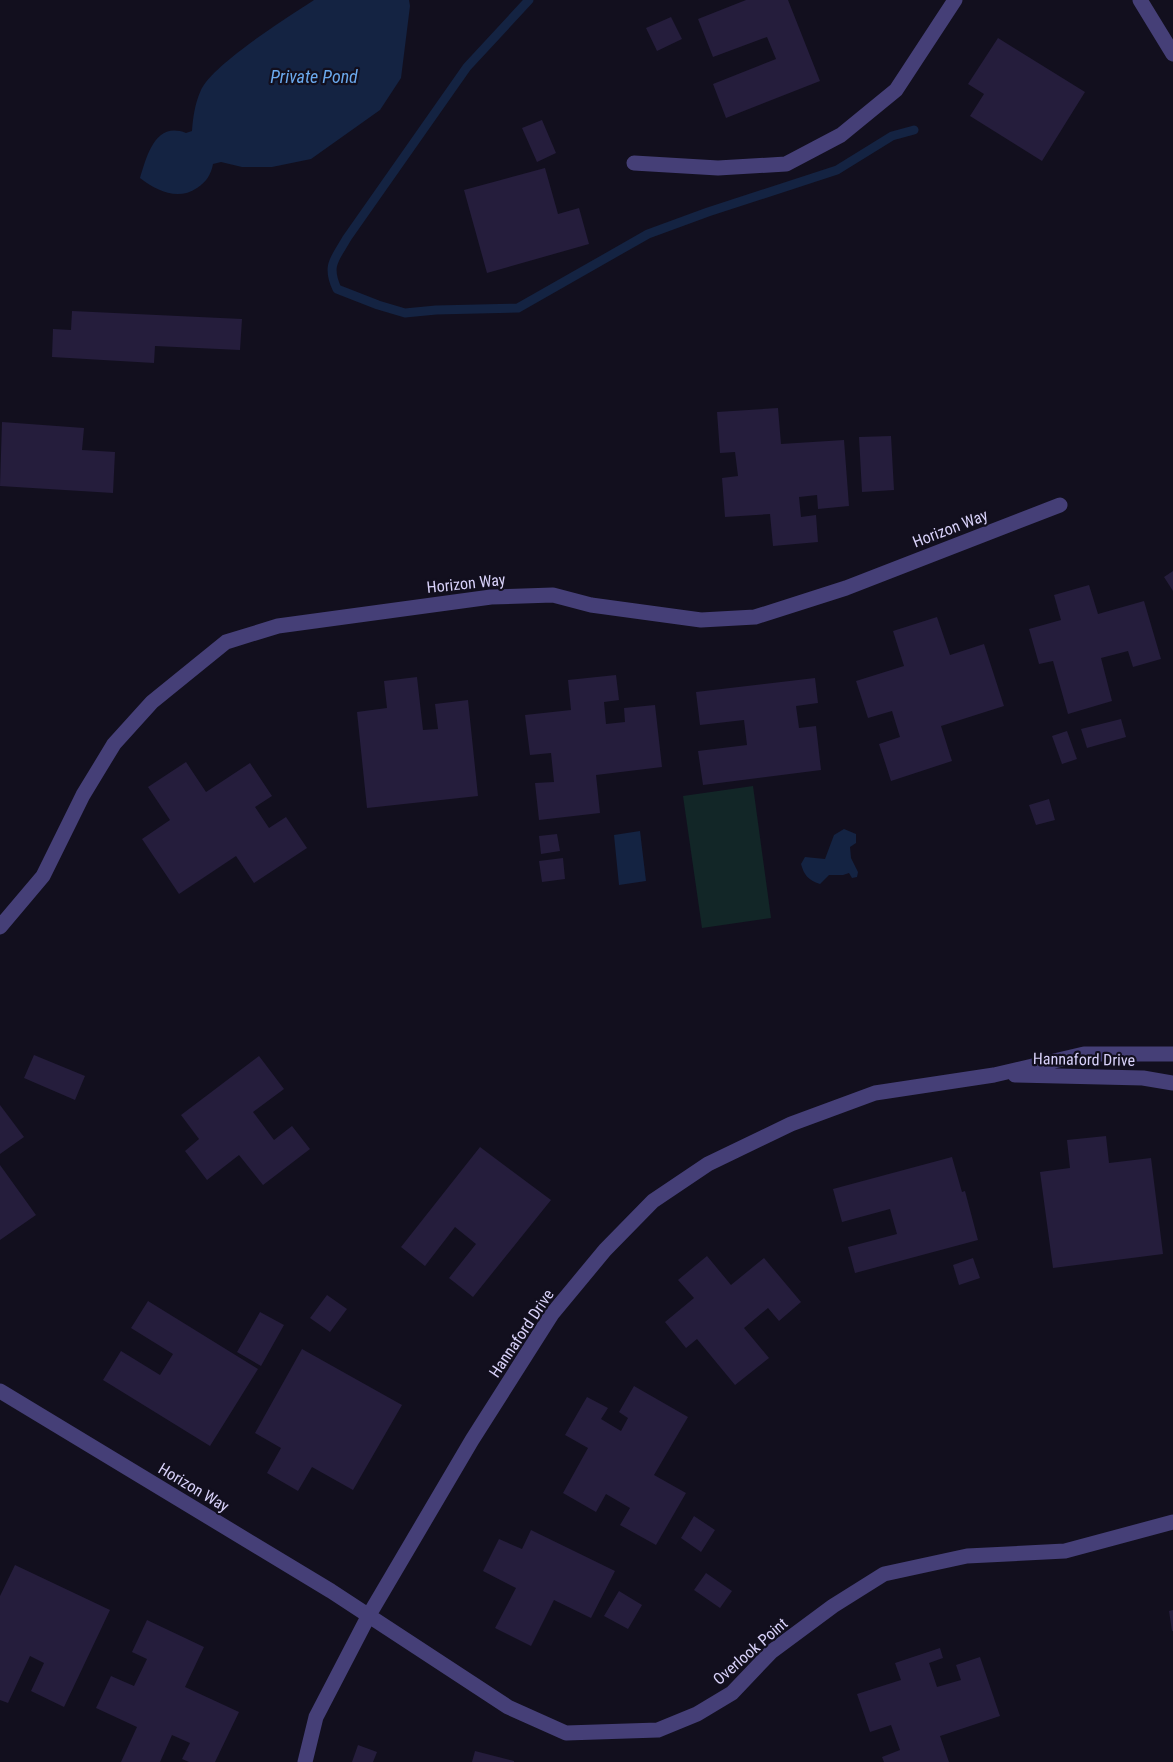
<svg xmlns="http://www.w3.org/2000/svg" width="1173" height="1762" font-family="'Roboto Condensed',sans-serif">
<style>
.green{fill:#122627}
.water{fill:#142342}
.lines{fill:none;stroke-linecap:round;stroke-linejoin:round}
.stream{stroke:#142342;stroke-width:9}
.building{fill:#251d3c}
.street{stroke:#453f77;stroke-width:15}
.labels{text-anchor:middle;stroke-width:4.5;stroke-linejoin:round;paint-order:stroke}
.street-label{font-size:16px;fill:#d8d1f9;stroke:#120f1e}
.water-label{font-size:18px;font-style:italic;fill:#6ba9ed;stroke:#120f1e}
</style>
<rect width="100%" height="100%" fill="#120f1e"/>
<path class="green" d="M 753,786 L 771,918 L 702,928 L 683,796 Z"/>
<path class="water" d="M 314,0 L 409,0 L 410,6 L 401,78 L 380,110 L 311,159 L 272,167 L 242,167 L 221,162 L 213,164 C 211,175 206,182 197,188 C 178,201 157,191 140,178 C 147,156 155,121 186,133 L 192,131 C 193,117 195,103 201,90 C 213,64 288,17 314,0 Z
M 844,829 L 856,834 L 856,843 L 850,847 L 851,858 L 858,872 L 857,877 L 852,878 L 849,873 L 843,875 L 829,875 L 820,884 C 808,880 804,875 801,864 L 805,857 L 825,859 L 834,835 Z
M 640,831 L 646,881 L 619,885 L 614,835 Z"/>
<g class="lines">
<path class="stream" d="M 529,0 L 467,67 L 347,238 C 335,259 326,265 337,289 L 378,305 L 405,313 L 436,310 L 518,308 L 648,234 L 708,212 L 837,170 L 892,136 L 914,130"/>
</g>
<path class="building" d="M 746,0 L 788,0 L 820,81 L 726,118 L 713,84 L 776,59 L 767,37 L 713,57 L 698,19 Z
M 671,17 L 682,39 L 657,51 L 646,28 Z
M 998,38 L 1085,92 L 1042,161 L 970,116 L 984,94 L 968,84 Z
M 542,120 L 556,153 L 537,162 L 522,128 Z
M 545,168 L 558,214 L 579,208 L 589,244 L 487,273 L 464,190 Z
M 72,311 L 242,319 L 240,350 L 155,346 L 154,363 L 52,357 L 53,329 L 71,330 Z
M 778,408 L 781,444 L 844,440 L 849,506 L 818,509 L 817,495 L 799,497 L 801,517 L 816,515 L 818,542 L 773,546 L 770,514 L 725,517 L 722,478 L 738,476 L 735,452 L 720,453 L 717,412 Z
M 2,422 L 84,428 L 82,450 L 115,452 L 113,493 L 0,486 Z
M 891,436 L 894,490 L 862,492 L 859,437 Z
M 1173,571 L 1173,591 L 1164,577 Z
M 1089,585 L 1098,614 L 1144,601 L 1161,659 L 1133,667 L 1128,651 L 1101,658 L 1112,701 L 1068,714 L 1053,661 L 1039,664 L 1029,629 L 1061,620 L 1054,595 Z
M 937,617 L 950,655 L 984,644 L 1004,706 L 941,726 L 952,761 L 891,781 L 879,744 L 900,737 L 892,711 L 868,718 L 856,681 L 904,666 L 893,631 Z
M 616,675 L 619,700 L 604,702 L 606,724 L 625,722 L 624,708 L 655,705 L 662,767 L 596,775 L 600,813 L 539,820 L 535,783 L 554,782 L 551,753 L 530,755 L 525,715 L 571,710 L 568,680 Z
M 417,677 L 423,730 L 438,729 L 435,704 L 468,700 L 478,796 L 367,808 L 357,712 L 387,708 L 384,681 Z
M 815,678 L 818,703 L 796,706 L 799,728 L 816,726 L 821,770 L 703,785 L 698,751 L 747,745 L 744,720 L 700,725 L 696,692 Z
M 1121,719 L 1126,737 L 1087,748 L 1081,729 Z
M 1067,731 L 1077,759 L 1062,764 L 1052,736 Z
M 186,762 L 206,792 L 250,763 L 272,796 L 255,807 L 269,828 L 286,817 L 307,848 L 254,883 L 236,856 L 179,894 L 142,839 L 170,820 L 148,787 Z
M 1049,799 L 1055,820 L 1036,825 L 1029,805 Z
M 557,834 L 560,851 L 541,854 L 539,836 Z
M 563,858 L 565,879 L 542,882 L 539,861 Z
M 34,1055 L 85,1076 L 75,1100 L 24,1078 Z
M 259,1056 L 284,1089 L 253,1112 L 274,1140 L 292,1126 L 310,1149 L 263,1185 L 239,1155 L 207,1180 L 185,1151 L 199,1139 L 181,1115 Z
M 0,1105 L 24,1137 L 0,1154 Z
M 1106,1136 L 1109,1163 L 1151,1158 L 1163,1254 L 1053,1268 L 1040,1172 L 1070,1168 L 1067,1140 Z
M 480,1147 L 551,1200 L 473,1297 L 449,1278 L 476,1244 L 455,1227 L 425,1266 L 401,1247 Z
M 952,1157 L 962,1192 L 965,1191 L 978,1240 L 855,1273 L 848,1247 L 897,1234 L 890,1209 L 842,1222 L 833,1189 Z
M 0,1165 L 36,1215 L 0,1240 Z
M 707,1256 L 731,1285 L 764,1258 L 801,1302 L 779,1321 L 768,1308 L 744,1328 L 769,1358 L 735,1385 L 697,1339 L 686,1348 L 665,1322 L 694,1298 L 678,1280 Z
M 973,1258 L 980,1278 L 959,1285 L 953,1265 Z
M 327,1295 L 347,1309 L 330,1332 L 310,1318 Z
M 148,1301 L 258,1369 L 210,1446 L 103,1380 L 121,1351 L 160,1375 L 173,1354 L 131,1328 Z
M 260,1312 L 284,1325 L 261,1366 L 237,1352 Z
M 302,1349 L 402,1405 L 353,1490 L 312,1467 L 298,1491 L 267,1473 L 281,1448 L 255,1433 Z
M 634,1386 L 688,1417 L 654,1475 L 686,1493 L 656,1545 L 620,1525 L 630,1508 L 606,1494 L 596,1512 L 563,1493 L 588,1448 L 565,1435 L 587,1397 L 608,1408 L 601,1419 L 621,1431 L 628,1418 L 619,1412 Z
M 694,1516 L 715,1530 L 701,1552 L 681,1538 Z
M 531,1530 L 615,1571 L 591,1618 L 554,1600 L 531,1646 L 495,1628 L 516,1588 L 483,1571 L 499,1539 L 522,1549 Z
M 15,1565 L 110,1610 L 64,1707 L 31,1691 L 44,1663 L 30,1656 L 8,1703 L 0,1700 L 0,1596 Z
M 706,1573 L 732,1591 L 720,1608 L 694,1590 Z
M 619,1591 L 642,1605 L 628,1629 L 604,1616 Z
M 1173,1610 L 1173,1631 L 1172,1631 L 1169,1611 Z
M 147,1620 L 204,1647 L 185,1687 L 239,1712 L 215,1762 L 189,1762 L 182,1759 L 190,1743 L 172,1735 L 160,1762 L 121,1762 L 137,1727 L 96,1708 L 111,1676 L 134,1686 L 147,1659 L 132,1652 Z
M 940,1648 L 943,1658 L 929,1663 L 937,1687 L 961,1680 L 956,1665 L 980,1657 L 1000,1716 L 940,1736 L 949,1762 L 884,1762 L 882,1757 L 900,1750 L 891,1725 L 870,1732 L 857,1694 L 901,1680 L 895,1663 Z
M 358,1745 L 377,1752 L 373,1762 L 352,1762 Z
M 475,1751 L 514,1761 L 514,1762 L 472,1762 Z"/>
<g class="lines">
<path class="street" d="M 1140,0 L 1173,54
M 634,163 L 718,168 L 786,164 L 841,135 L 896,90 L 955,0
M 0,927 L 43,876 L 83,795 L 114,744 L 152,702 L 226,642 L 278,626 L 491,597 L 553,595 L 591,605 L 701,620 L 755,617 L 846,588 L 1060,505
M 1015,1075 L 1143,1078 L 1173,1083
M 0,1391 L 331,1591 L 508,1707 L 566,1733 L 658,1730 L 697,1714 L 732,1693 L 771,1652 L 833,1606 L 884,1574 L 967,1556 L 1065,1551 L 1173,1522
M 305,1762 L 316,1717 L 369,1615 L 472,1440 L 552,1314 L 605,1250 L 653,1201 L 708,1164 L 791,1124 L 875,1093 L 994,1075 L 1084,1054 L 1173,1054"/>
</g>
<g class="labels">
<g class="street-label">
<text transform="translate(950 528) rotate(-21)" y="6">Horizon Way</text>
<text transform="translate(466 583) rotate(-6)" y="6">Horizon Way</text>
<text transform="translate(1084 1059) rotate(1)" y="6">Hannaford Drive</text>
<text transform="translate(521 1333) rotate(-56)" y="6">Hannaford Drive</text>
<text transform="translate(194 1487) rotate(31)" y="6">Horizon Way</text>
<text transform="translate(750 1651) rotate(-41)" y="6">Overlook Point</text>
</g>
<g class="water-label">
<text x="314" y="83">Private Pond</text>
</g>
</g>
</svg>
